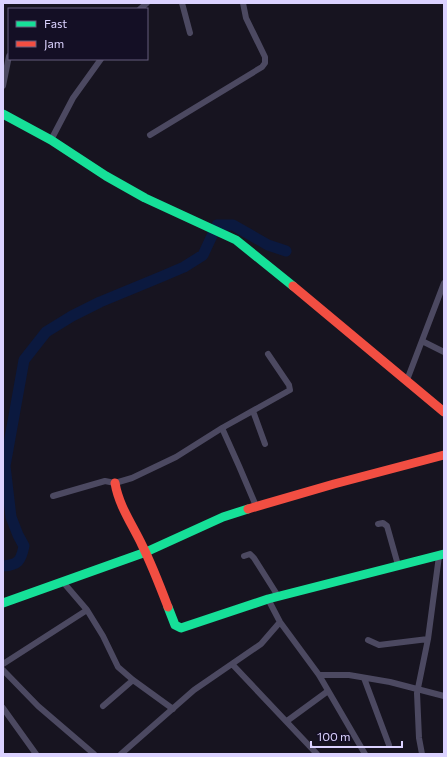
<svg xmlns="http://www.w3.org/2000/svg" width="447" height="757" font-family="Commissioner,sans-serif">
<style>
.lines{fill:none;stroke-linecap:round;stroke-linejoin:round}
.river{stroke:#0b193f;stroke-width:11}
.street{stroke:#4c4961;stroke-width:6}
.fast{stroke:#16e098;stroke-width:9}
.jam{stroke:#f24e42;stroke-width:9}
</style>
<rect width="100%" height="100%" fill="#171420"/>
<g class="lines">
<path class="river" d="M 3,566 C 18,565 21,561 24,546 L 18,535 L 11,517 L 5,466 L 24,360 L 46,332 L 72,316 L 100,302 L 163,276 L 184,267 L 203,255 L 217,225 L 233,225 L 268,245 L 286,251"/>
<path class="street" d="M 182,3 L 190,33
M 140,9 L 147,3
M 3,86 L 9,56
M 150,135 L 262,67 L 265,63 L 265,57 L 246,18 L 243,3
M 51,140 L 73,98 L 101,59
M 422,341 L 444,352
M 407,380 L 444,283
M 253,411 L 265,444
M 53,496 L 105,481 L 115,483 L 132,478 L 176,457 L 222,428
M 256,506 L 239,466 L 222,428 L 290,390 L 289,385 L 268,354
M 378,524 L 383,523 L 387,526 L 398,565
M 244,556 L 250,554 L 254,558 L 278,596
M 63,582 L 87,610 L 103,636 L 118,667 L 133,680 L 173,709
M 268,599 L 280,622 L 319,675 L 365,754
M 368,640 L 379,645 L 428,639
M 3,664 L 87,610
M 232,664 L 317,754
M 3,670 L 38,706 L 94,754
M 319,675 L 349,675 L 390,682 L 444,696
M 364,678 L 389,745
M 103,706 L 133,680
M 3,708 L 36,754
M 287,721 L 328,691
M 121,754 L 194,690 L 261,644 L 280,622
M 422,754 L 419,738 L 417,693 L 428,639 L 439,556"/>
<path class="fast" d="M 3,114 L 51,140 L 106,176 L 145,198 L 236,240 L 293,286
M 3,603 L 146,552 L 223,517 L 248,509
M 168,607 L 175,625 L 181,628 L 268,599 L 444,554"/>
<path class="jam" d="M 293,286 L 444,412
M 115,483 C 119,506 132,524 142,545 C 152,565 160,586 168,607
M 248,509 L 334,484 L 444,455"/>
</g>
<rect width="447" height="757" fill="none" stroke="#dbd2ff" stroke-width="8"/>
<rect x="8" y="8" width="140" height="52" fill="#140f25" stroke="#645d7c"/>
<rect x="16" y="21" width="20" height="6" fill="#16e098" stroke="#645d7c"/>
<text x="44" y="28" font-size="12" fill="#dbd2ff">Fast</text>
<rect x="16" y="41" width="20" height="6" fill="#f24e42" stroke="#645d7c"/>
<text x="44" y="48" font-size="12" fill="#dbd2ff">Jam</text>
<path d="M311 741v6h91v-6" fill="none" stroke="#dbd2ff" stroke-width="2"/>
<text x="317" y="741" font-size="12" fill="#dbd2ff" stroke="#140f25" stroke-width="3" paint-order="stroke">100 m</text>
</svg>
